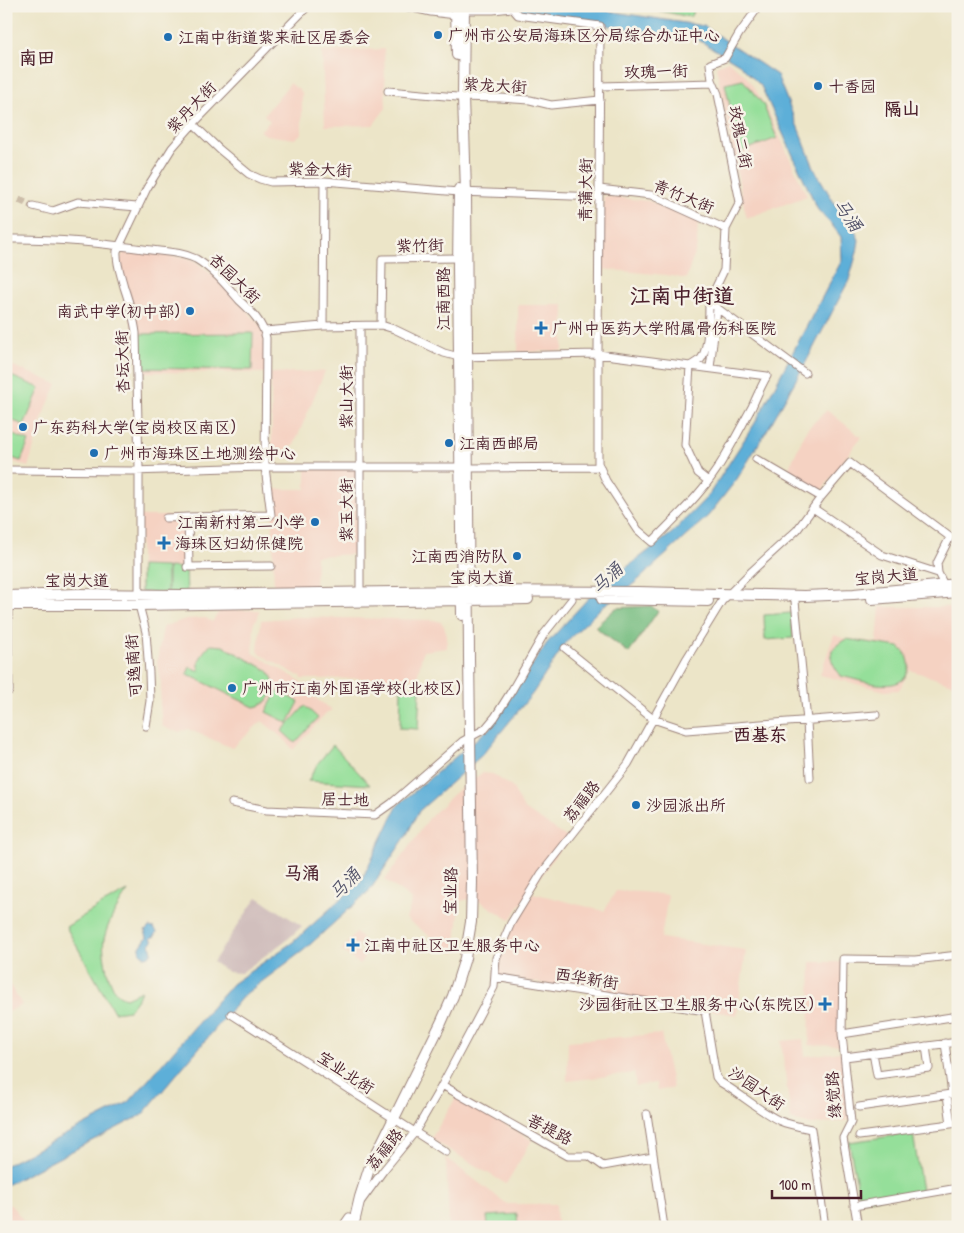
<svg xmlns="http://www.w3.org/2000/svg" width="964" height="1233" font-family="'Patrick Hand','LXGW WenKai TC',sans-serif">
<style>
.built{fill:#f5d2c2}
.industrial{fill:#d1bfbd}
.green{fill:#95df9a;stroke:#707f62}
.forest{fill:#78be82;stroke:#616e56}
.water{fill:#5dafd8;stroke:#546782}
.lines{fill:none;stroke-linecap:round;stroke-linejoin:round}
.minor-tunnel{stroke:#ccbda9;stroke-width:7;stroke-dasharray:7 3.5;stroke-linecap:butt}
.minor-casing{stroke:#9b827a;stroke-width:9}
.secondary-casing{stroke:#9b827a;stroke-width:12}
.minor{stroke:#fff;stroke-width:7}
.secondary{stroke:#fff;stroke-width:10}
.poi-dot{fill:#1f6fb2;stroke:#f7f3e8;stroke-width:2}
.labels{text-anchor:middle;stroke-width:5;stroke-linejoin:round;paint-order:stroke}
.poi-label{font-size:16px;fill:#4a1f2b;stroke:#f7f3e8;text-anchor:start}
.street-label{font-size:16px;fill:#4a1f2b;stroke:#f7f3e8}
.neighbourhood-label{font-size:18px;font-weight:bold;fill:#4a1f2b;stroke:#f7f3e8}
.water-label{font-size:18px;font-style:italic;fill:#515168;stroke:#f7f3e8}
.district-label{font-size:21px;font-weight:bold;fill:#4a1f2b;stroke:#f7f3e8}
</style>
<rect width="100%" height="100%" fill="#f7f3e8"/>
<filter id="ink" filterUnits="userSpaceOnUse"><feTurbulence type="fractalNoise" baseFrequency=".02" numOctaves="2"/><feDisplacementMap in="SourceGraphic" scale="10" xChannelSelector="R" yChannelSelector="G"/><feConvolveMatrix kernelMatrix="1 2 1 2 8 2 1 2 1" color-interpolation-filters="sRGB"/></filter>
<filter id="wash" filterUnits="userSpaceOnUse"><feTurbulence type="fractalNoise" baseFrequency=".0096" numOctaves="4" result="noise"/><feDisplacementMap in="SourceGraphic" scale="20" xChannelSelector="R" yChannelSelector="G"/><feGaussianBlur stdDeviation="1.12" result="paint"/><feColorMatrix in="noise" values="0 0 0 0 0 0 0 0 0 0 0 0 0 0 0 0 0 1.4 0 .05"/><feComposite in="paint" operator="in"/></filter>
<g filter="url(#wash)">
<rect width="100%" height="100%" fill="#ece5c8"/>
<path class="built" d="M 384,49 L 386,108 L 373,125 L 325,126 L 322,52 Z
M 728,61 L 745,75 L 757,92 L 769,113 L 807,196 L 747,218 L 743,203 L 716,66 Z
M 290,83 L 302,92 L 302,133 L 295,139 L 266,135 L 260,131 L 270,121 L 264,115 Z
M 604,196 L 649,201 L 698,220 L 697,246 L 686,279 L 667,275 L 600,269 Z
M 129,250 L 143,250 L 194,260 L 221,282 L 258,323 L 264,332 L 267,373 L 140,372 L 120,260 L 123,253 Z
M 518,305 L 564,305 L 563,351 L 518,352 Z
M 6,363 L 57,384 L 44,413 L 28,467 L 6,459 Z
M 325,371 L 294,445 L 279,453 L 272,453 L 271,373 Z
M 827,410 L 861,437 L 819,494 L 787,472 L 807,429 Z
M 358,468 L 357,554 L 316,556 L 315,592 L 274,593 L 272,489 L 306,489 L 306,469 Z
M 140,516 L 166,516 L 187,519 L 187,594 L 140,593 Z
M 880,607 L 958,607 L 958,686 L 910,670 L 899,690 L 885,691 L 820,675 L 834,635 L 846,639 L 877,642 Z
M 220,610 L 259,610 L 258,618 L 254,622 L 253,653 L 299,680 L 308,693 L 332,710 L 326,713 L 293,750 L 286,741 L 262,721 L 232,748 L 188,729 L 180,732 L 170,730 L 162,726 L 160,704 L 161,683 L 157,661 L 163,627 L 186,619 L 206,618 L 212,622 Z
M 299,617 L 434,620 L 441,622 L 444,626 L 447,635 L 447,648 L 423,651 L 417,678 L 303,679 L 301,679 L 301,675 L 299,676 L 297,675 L 270,660 L 260,654 L 258,650 L 261,620 Z
M 482,773 L 493,774 L 513,788 L 524,809 L 568,837 L 510,920 L 475,898 L 460,901 L 455,954 L 406,919 L 412,900 L 385,880 L 430,817 L 458,790 Z
M 616,891 L 642,892 L 668,895 L 661,938 L 746,950 L 737,1015 L 497,976 L 499,957 L 514,924 L 533,893 L 604,911 Z
M 356,933 L 363,939 L 355,950 L 364,958 L 359,964 L 341,950 Z
M 811,962 L 842,962 L 839,1046 L 809,1045 Z
M 8,982 L 22,1005 L 6,1013 L 6,983 Z
M 661,1034 L 673,1088 L 657,1091 L 656,1083 L 636,1086 L 634,1073 L 567,1081 L 568,1041 Z
M 803,1039 L 805,1056 L 841,1052 L 850,1120 L 813,1125 L 791,1120 L 781,1041 Z
M 457,1096 L 532,1140 L 506,1184 L 431,1139 Z
M 446,1158 L 507,1204 L 556,1204 L 557,1227 L 449,1227 Z
M 6,1204 L 11,1205 L 29,1227 L 6,1227 Z"/>
<path class="industrial" d="M 257,897 L 302,926 L 289,938 L 241,973 L 228,972 L 213,962 Z"/>
<path class="green" d="M 657,6 L 697,6 L 690,17 L 656,10 Z
M 743,80 L 763,104 L 777,138 L 740,152 L 725,84 Z
M 253,333 L 252,370 L 140,368 L 138,334 Z
M 6,374 L 40,388 L 24,425 L 6,418 Z
M 6,432 L 29,441 L 21,461 L 6,456 Z
M 141,566 L 167,567 L 167,593 L 141,592 Z
M 168,567 L 186,568 L 187,593 L 168,593 Z
M 791,613 L 793,638 L 765,640 L 764,615 Z
M 846,639 L 899,647 C 906,653 910,659 909,668 C 904,697 860,680 841,676 C 828,658 826,651 846,639 Z
M 211,645 L 223,646 L 267,670 C 280,684 273,704 254,707 L 187,674 L 190,667 L 199,671 C 198,661 202,651 211,645 Z
M 401,688 L 420,689 L 418,729 L 400,728 Z
M 277,691 L 299,702 L 288,723 L 266,712 Z
M 305,706 L 318,718 L 295,743 L 282,731 Z
M 333,745 L 370,785 L 308,781 L 318,763 Z
M 128,891 C 118,905 108,922 104,939 C 102,949 106,969 109,978 C 113,988 115,995 126,998 L 141,991 L 138,998 L 129,1010 L 114,1012 L 66,927 L 99,906 Z
M 913,1133 L 922,1191 L 860,1201 L 849,1142 Z
M 517,1214 L 518,1227 L 488,1227 L 487,1216 Z"/>
<path class="forest" d="M 651,606 L 658,611 L 629,653 L 595,627 L 616,608 Z"/>
<path class="water" d="M 515,6 L 576,6 L 704,26 L 777,75 L 815,170 L 836,206 L 854,228 L 859,240 L 857,252 L 849,280 L 806,362 L 772,422 L 737,479 L 708,516 L 636,582 L 603,606 L 567,641 L 533,693 L 482,755 L 419,811 L 406,836 L 370,890 L 304,950 L 244,995 L 142,1115 L 6,1185 L 6,1165 L 129,1102 L 232,984 L 293,942 L 361,881 L 398,805 L 491,727 L 547,643 L 594,592 L 672,533 L 708,496 L 755,423 L 842,260 L 841,237 L 832,225 L 818,210 L 761,86 L 739,64 L 697,39 L 539,15 L 518,12 Z
M 149,927 L 154,928 L 157,932 L 155,936 L 151,938 L 153,941 L 150,944 L 152,952 L 149,956 L 145,957 L 140,953 L 140,947 L 147,937 L 145,931 Z"/>
</g>
<g filter="url(#ink)">
<g class="lines">
<path class="minor-tunnel" d="M 19,200 L 33,206"/>
<defs>
<path id="minor" d="M 759,6 L 739,34 L 725,58 L 710,64 L 712,80 L 718,94 L 740,202 L 726,229 L 724,270 L 709,302 L 805,373
M 600,86 L 713,83
M 388,91 L 457,97 L 500,98 L 530,100 L 551,105 L 600,100
M 193,124 L 219,149 L 249,174 L 260,179 L 271,182 L 324,181 L 459,192 L 599,197
M 599,189 L 651,195 L 726,229
M 33,206 L 53,211 L 78,202 L 137,207
M 6,239 C 54,238 103,243 151,250 C 166,252 182,252 196,259 C 213,269 227,286 240,301 C 251,311 263,323 266,338 L 265,467 L 271,515 L 188,517
M 381,325 L 382,259 L 458,258
M 323,326 L 324,181
M 360,326 L 360,592
M 265,331 L 323,326 L 381,325 L 394,329 L 444,353 L 459,357 L 598,354 L 767,376 C 761,386 757,396 752,407 C 742,425 733,443 722,461 C 704,492 676,517 652,542 L 638,530 L 606,481 L 598,463 L 598,354 L 600,26 L 518,15 L 512,8 L 493,10 L 464,10 L 456,15 L 431,12 L 404,6
M 690,366 L 685,445 L 698,473 L 708,481
M 690,366 C 693,364 698,361 701,359 C 709,348 709,316 709,302
M 710,368 L 717,309
M 468,468 L 600,467
M 6,470 L 132,471 L 265,467 L 460,467
M 821,497 L 850,463 L 950,537 L 937,563 L 938,573
M 813,508 L 882,555 L 938,573 L 944,585
M 166,518 L 188,517 L 189,567
M 187,567 L 271,566
M 139,594 L 139,469 L 136,333 C 134,317 129,302 124,287 C 121,275 116,263 117,251 L 147,188 L 172,148 L 193,124 L 308,6
M 795,601 L 807,721 L 810,778
M 8,605 L 9,691
M 139,605 L 146,632 L 149,673 L 150,701 L 146,726
M 565,648 L 653,719 L 686,730 L 876,715
M 232,803 L 267,810 L 375,815 L 392,803 L 463,741 L 485,729 L 495,717 L 512,690 L 544,634 L 572,599
M 495,977 L 705,1011 L 716,1077 L 720,1082 C 741,1094 759,1111 780,1121 C 790,1125 801,1127 811,1129 L 825,1227
M 231,1014 L 446,1152
M 842,1034 L 958,1016
M 945,1043 L 952,1094
M 873,1053 L 877,1075 L 929,1068 L 926,1046
M 845,1057 L 958,1042
M 442,1085 L 568,1156 L 589,1156 L 603,1166 L 653,1157
M 947,1095 L 951,1124
M 859,1107 L 958,1093
M 647,1114 L 664,1227
M 859,1136 L 958,1123
M 361,1201 L 383,1171 L 415,1132 L 441,1087 L 494,987 L 496,958 L 511,923 L 541,874 L 628,764 L 687,658 L 722,601 L 752,571 L 797,530 L 821,497 L 756,459
M 854,1206 L 958,1188
M 342,1227 L 349,1217
M 858,1227 L 843,1138 L 851,1122 L 842,1034 L 843,959 L 915,960 L 958,955"/>
<path id="secondary" d="M 456,6 L 457,55
M 459,189 L 458,267 L 462,615
M 6,596 L 78,594 L 181,595 L 468,591 L 638,592 L 804,596 L 854,594 L 958,584
M 602,599 L 708,601
M 872,599 L 958,592
M 6,605 L 139,605 L 528,599
M 353,1227 L 360,1197 L 369,1169 L 441,1023 L 453,996 L 465,958 L 471,922 L 472,882 L 469,657 L 466,192 L 463,97 L 464,6"/>
</defs>
<use href="#minor" class="minor-casing"/>
<use href="#secondary" class="secondary-casing"/>
<use href="#minor" class="minor"/>
<use href="#secondary" class="secondary"/>
</g>
</g>
<g class="poi-dot">
<circle cx="438" cy="35" r="5"/>
<circle cx="168" cy="37" r="5"/>
<circle cx="818" cy="86" r="5"/>
<circle cx="190" cy="311" r="5"/>
<path d="M538.5 320.5h5v5h5v5h-5v5h-5v-5h-5v-5h5z"/>
<circle cx="23" cy="427" r="5"/>
<circle cx="449" cy="443" r="5"/>
<circle cx="94" cy="453" r="5"/>
<circle cx="315" cy="522" r="5"/>
<path d="M161.5 535.5h5v5h5v5h-5v5h-5v-5h-5v-5h5z"/>
<circle cx="517" cy="556" r="5"/>
<circle cx="232" cy="688" r="5"/>
<circle cx="636" cy="805" r="5"/>
<path d="M350.5 937.5h5v5h5v5h-5v5h-5v-5h-5v-5h5z"/>
<path d="M822.5 996.5h5v5h5v5h-5v5h-5v-5h-5v-5h5z"/>
</g>
<g class="labels">
<g class="poi-label">
<text x="448" y="41">广州市公安局海珠区分局综合办证中心</text>
<text x="178" y="43">江南中街道紫来社区居委会</text>
<text x="828" y="92">十香园</text>
<text x="180" y="317" text-anchor="end">南武中学(初中部)</text>
<text x="552" y="334">广州中医药大学附属骨伤科医院</text>
<text x="33" y="433">广东药科大学(宝岗校区南区)</text>
<text x="459" y="449">江南西邮局</text>
<text x="104" y="459">广州市海珠区土地测绘中心</text>
<text x="305" y="528" text-anchor="end">江南新村第二小学</text>
<text x="175" y="549">海珠区妇幼保健院</text>
<text x="507" y="562" text-anchor="end">江南西消防队</text>
<text x="242" y="694">广州市江南外国语学校(北校区)</text>
<text x="646" y="811">沙园派出所</text>
<text x="364" y="951">江南中社区卫生服务中心</text>
<text x="814" y="1010" text-anchor="end">沙园街社区卫生服务中心(东院区)</text>
</g>
<g class="street-label">
<text transform="translate(656 71) rotate(-2)" y="6">玫瑰一街</text>
<text transform="translate(495 85) rotate(3)" y="6">紫龙大街</text>
<text transform="translate(191 107) rotate(-47)" y="6">紫丹大街</text>
<text transform="translate(741 137) rotate(79)" y="6">玫瑰二街</text>
<text transform="translate(320 169) rotate(2)" y="6">紫金大街</text>
<text transform="translate(585 190) rotate(-89)" y="6">青蒲大街</text>
<text transform="translate(684 196) rotate(22)" y="6">青竹大街</text>
<text transform="translate(420 245) rotate(-1)" y="6">紫竹街</text>
<text transform="translate(235 278) rotate(44)" y="6">杏园大街</text>
<text transform="translate(443 299) rotate(-90)" y="6">江南西路</text>
<text transform="translate(122 362) rotate(-92)" y="6">杏坛大街</text>
<text transform="translate(346 397) rotate(-90)" y="6">紫山大街</text>
<text transform="translate(346 510) rotate(-90)" y="6">紫玉大街</text>
<text transform="translate(886 576) rotate(-5)" y="6">宝岗大道</text>
<text x="482" y="583">宝岗大道</text>
<text x="77" y="586">宝岗大道</text>
<text transform="translate(133 666) rotate(-94)" y="6">可逸南街</text>
<text transform="translate(345 799) rotate(1)" y="6">居士地</text>
<text transform="translate(581 801) rotate(-52)" y="6">荔福路</text>
<text transform="translate(450 891) rotate(-89)" y="6">宝业路</text>
<text transform="translate(587 978) rotate(9)" y="6">西华新街</text>
<text transform="translate(346 1072) rotate(33)" y="6">宝业北街</text>
<text transform="translate(757 1088) rotate(34)" y="6">沙园大街</text>
<text transform="translate(833 1095) rotate(-94)" y="6">缘觉路</text>
<text transform="translate(550 1129) rotate(27)" y="6">菩提路</text>
<text transform="translate(384 1149) rotate(-51)" y="6">荔福路</text>
</g>
<g class="neighbourhood-label">
<text x="37" y="64">南田</text>
<text x="902" y="115">隔山</text>
<text x="760" y="741">西基东</text>
<text x="302" y="879">马涌</text>
</g>
<g class="water-label">
<text transform="translate(848 215) rotate(56)" y="6">马涌</text>
<text transform="translate(607 578) rotate(-43)" y="6">马涌</text>
<text transform="translate(345 884) rotate(-47)" y="6">马涌</text>
</g>
<g class="district-label">
<text x="682" y="303">江南中街道</text>
</g>
</g>
<rect width="964" height="1233" fill="none" stroke="#f7f3e8" stroke-width="25"/>
<path d="M772 1190v8h89v-8" fill="none" stroke="#4a1f2b" stroke-width="2.5"/>
<text x="779" y="1190" font-size="15" fill="#4a1f2b" stroke="#f7f3e8" stroke-width="4" paint-order="stroke">100 m</text>
</svg>
